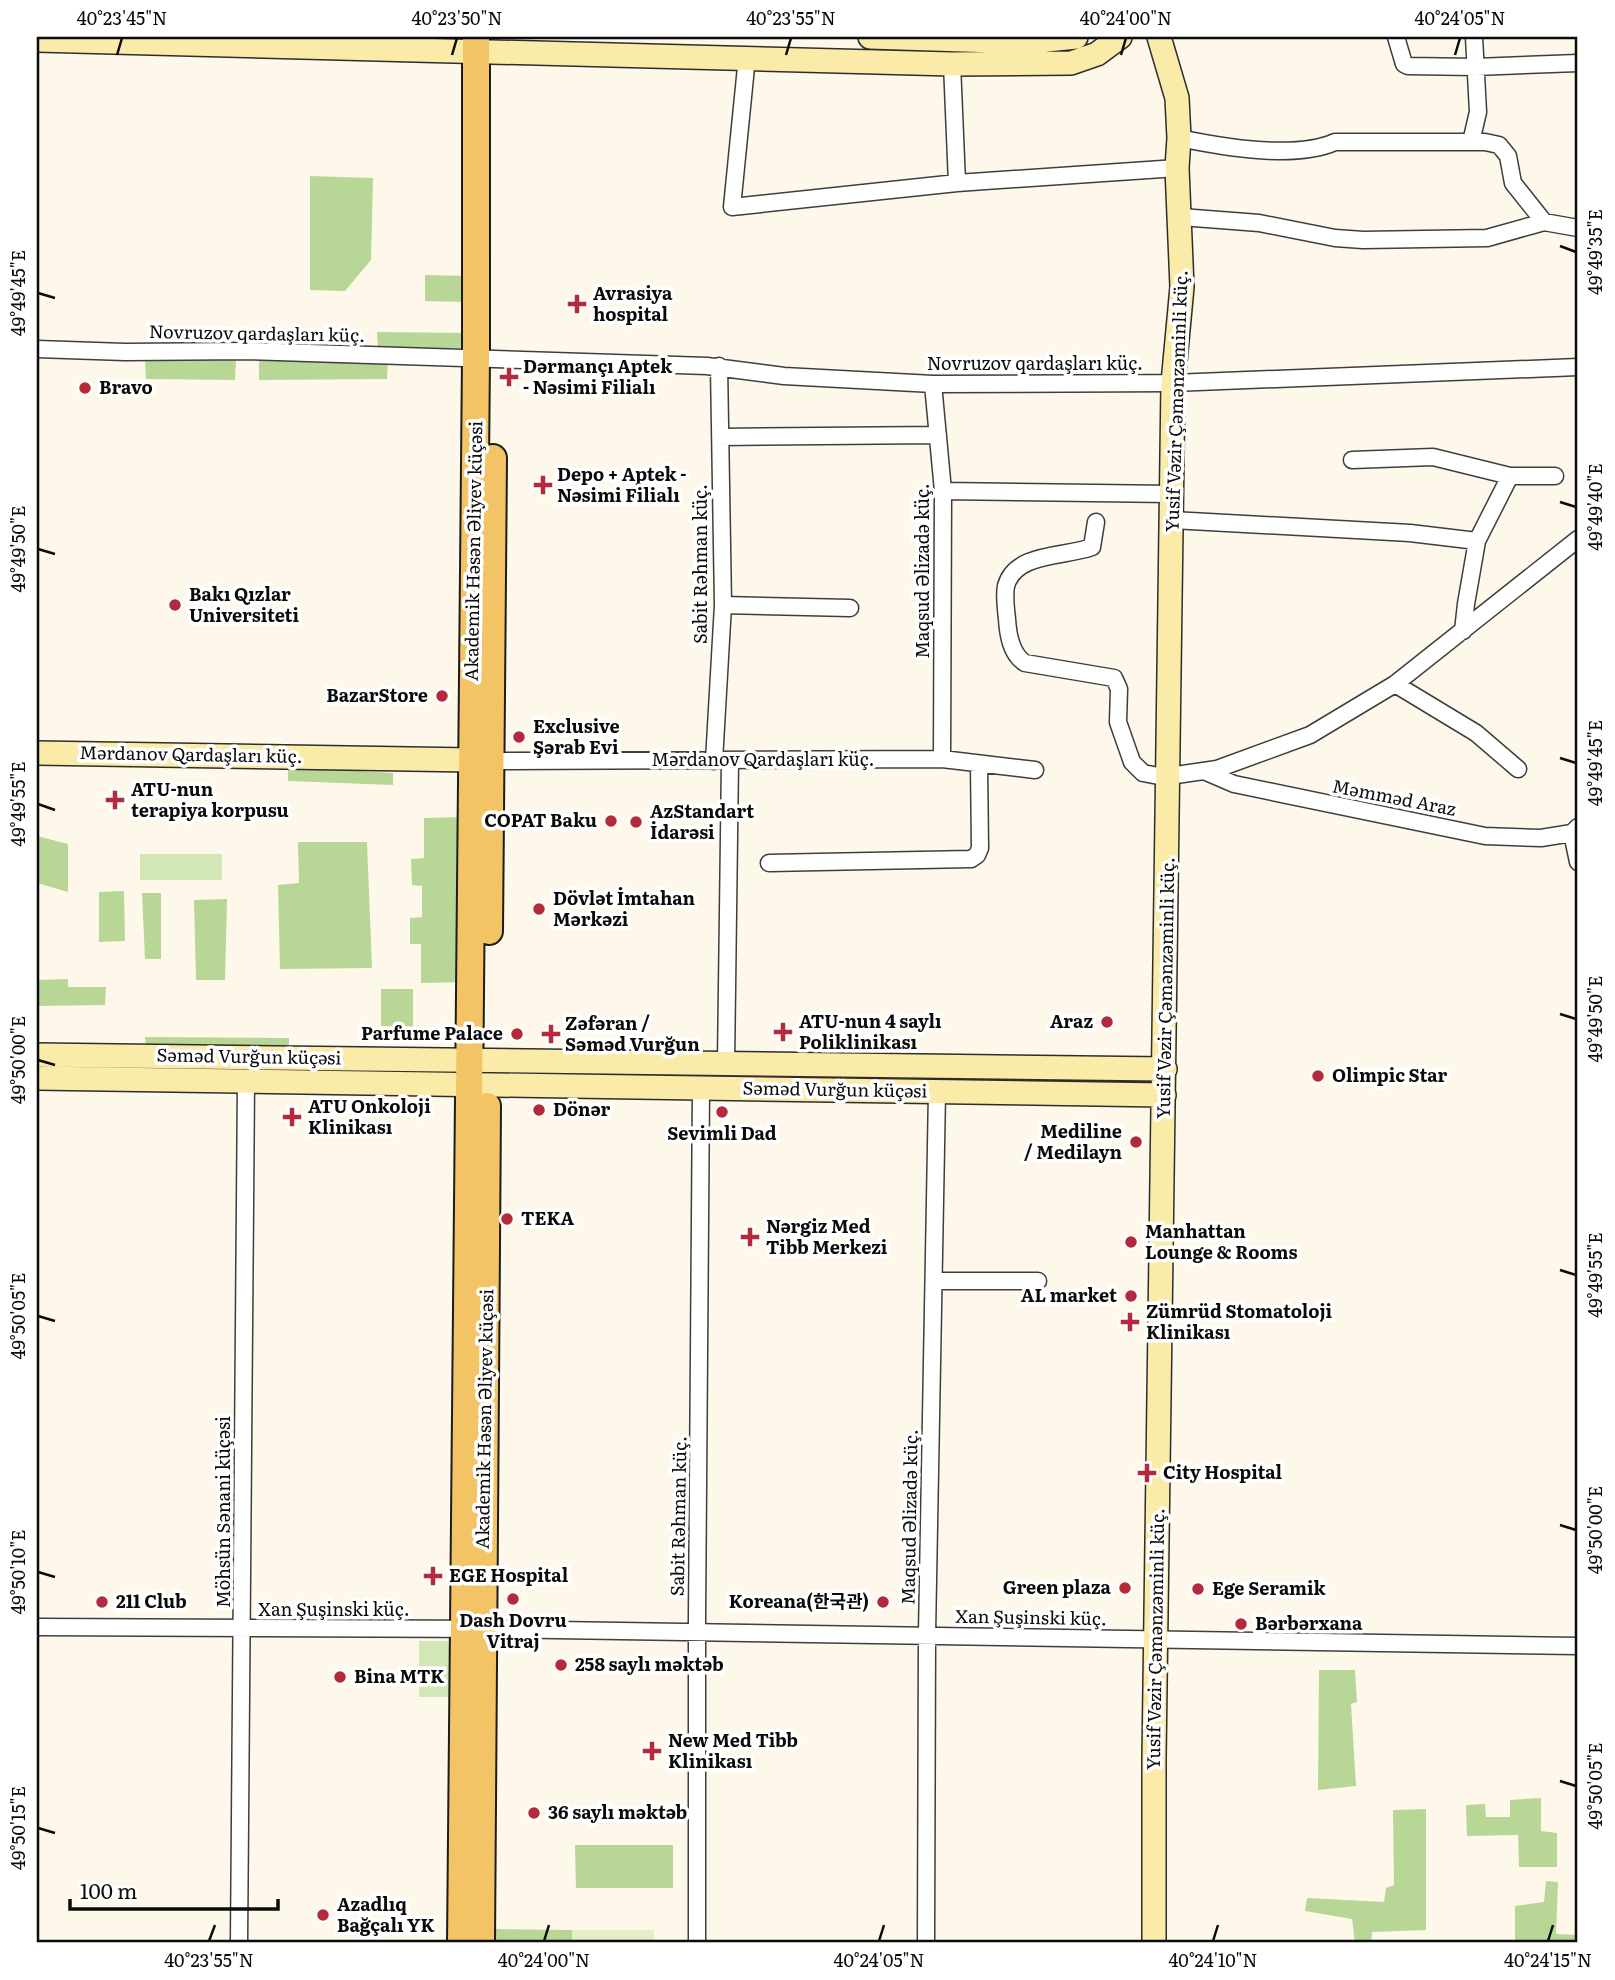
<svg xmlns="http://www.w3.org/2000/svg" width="1615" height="1980" font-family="Literata,'Noto Sans KR',serif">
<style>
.green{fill:#d3e6b6}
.forest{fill:#b8d696}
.pitch{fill:#e4eec7}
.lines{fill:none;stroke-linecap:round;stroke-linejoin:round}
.street-casing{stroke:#3e3e3e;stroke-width:19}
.secondary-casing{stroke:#2d2d2d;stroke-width:26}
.primary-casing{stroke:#1c1c1c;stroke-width:30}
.street{stroke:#fff;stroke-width:16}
.secondary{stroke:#fbeba8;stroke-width:23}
.primary{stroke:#f3c465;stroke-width:26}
.ticks{fill:none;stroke:#0b0b0b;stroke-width:2.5}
.poi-dot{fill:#b42a3c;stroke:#fff;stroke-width:2.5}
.labels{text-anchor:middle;stroke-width:7;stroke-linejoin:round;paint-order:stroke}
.poi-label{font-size:18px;font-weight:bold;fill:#0b0b0b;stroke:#fff;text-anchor:start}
.street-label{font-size:18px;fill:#0b0b0b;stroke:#fff}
.neatline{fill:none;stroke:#0b0b0b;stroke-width:2.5}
.ticks-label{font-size:18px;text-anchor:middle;fill:#0b0b0b}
</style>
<rect width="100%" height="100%" fill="#fef8ea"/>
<path class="green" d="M 140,854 L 222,854 L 222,880 L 140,880 Z
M 419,1641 L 451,1641 L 451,1697 L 419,1697 Z"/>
<path class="forest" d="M 310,176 L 373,178 L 371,260 L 345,291 L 310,290 Z
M 425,275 L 471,276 L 471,348 L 378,348 L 377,332 L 466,333 L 466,302 L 425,301 Z
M 236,359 L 235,380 L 146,379 L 145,360 Z
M 259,359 L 388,361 L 387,379 L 259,380 Z
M 288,767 L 393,773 L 393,785 L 288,781 Z
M 464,817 L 463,982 L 421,983 L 421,944 L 410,944 L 410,918 L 422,917 L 422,886 L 412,885 L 411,859 L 424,858 L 424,818 Z
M 37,836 L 68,844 L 68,892 L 37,883 Z
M 298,842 L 367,842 L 372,968 L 280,969 L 278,885 L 299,883 Z
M 124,891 L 125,941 L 99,942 L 99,892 Z
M 142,893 L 161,893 L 161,959 L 145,959 Z
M 227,899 L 225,980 L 196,980 L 194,900 Z
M 68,979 L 68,987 L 106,987 L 105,1005 L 37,1006 L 37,980 Z
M 381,989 L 413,989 L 413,1027 L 381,1026 Z
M 145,1037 L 289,1038 L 289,1049 L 146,1049 Z
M 1319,1670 L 1355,1670 L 1357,1702 L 1351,1704 L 1356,1786 L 1318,1790 Z
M 1541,1798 L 1541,1831 L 1557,1833 L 1557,1867 L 1519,1867 L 1518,1835 L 1467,1836 L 1466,1805 L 1485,1804 L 1486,1817 L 1510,1817 L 1510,1800 Z
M 1426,1809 L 1426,1930 L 1372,1932 L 1371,1943 L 1355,1943 L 1352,1919 L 1305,1911 L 1307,1898 L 1384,1902 L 1386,1888 L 1394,1885 L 1393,1810 Z
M 575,1845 L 673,1845 L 673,1888 L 576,1888 Z
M 1546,1881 L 1558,1882 L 1556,1934 L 1578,1935 L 1578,1943 L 1515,1943 L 1515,1906 L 1544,1902 Z
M 494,1929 L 572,1930 L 572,1943 L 494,1943 Z"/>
<path class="pitch" d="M 572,1930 L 654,1930 L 654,1943 L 572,1943 Z"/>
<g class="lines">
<defs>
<path id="street" d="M 1396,37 L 1404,64 L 1408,66 L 1476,67 L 1578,63
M 747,57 L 732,207 L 957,183 L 1177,168
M 952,64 L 957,183
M 1179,138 C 1222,147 1294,160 1335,142 L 1485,142 L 1499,145 L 1508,156 L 1513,183 L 1544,222
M 1471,142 L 1478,112 L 1474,37
M 1181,217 L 1259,223 L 1335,238 L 1363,240 L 1487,238 L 1544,222 L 1578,228
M 37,349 L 125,352 L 248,351 L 707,366 L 784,376 L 933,384 L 1173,383 L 1578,367
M 933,384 L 943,491 L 942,759
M 720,437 L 938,435
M 1352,460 L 1433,457 L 1510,476 L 1477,541 L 1466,604 L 1463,631
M 1510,476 L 1555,476
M 943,491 L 1171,494
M 1172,520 L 1410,533 L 1477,541
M 1096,522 L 1092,547 C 1066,557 1015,552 1006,586 C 1004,597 1006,609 1007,619 C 1008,635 1011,654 1025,663 L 1114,678 L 1119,689 L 1118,722 L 1132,762 L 1143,773 L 1169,778
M 723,605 L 850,608
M 1395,684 L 1476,733 L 1518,769
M 490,761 L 942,759 L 1035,770
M 714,761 L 723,605 L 719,366
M 1204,771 L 1234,784 L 1485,836 L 1541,838 L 1572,833 L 1578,827
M 1169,776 L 1217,769 L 1310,735 L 1395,684 L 1578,539
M 1572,833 L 1578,862
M 769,863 L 971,859 L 977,855 L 980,848 L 979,764
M 726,1063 L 730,761
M 934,1281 L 1038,1281
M 37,1627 L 499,1629 L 1578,1646
M 239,1943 L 246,1081
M 697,1943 L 697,1617 L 701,1088
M 926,1943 L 927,1634 L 937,1092"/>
<path id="secondary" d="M 870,37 L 1027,42 L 1076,37
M 37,40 L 952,64 L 1071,63 L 1097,54 L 1120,37
M 37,753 L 472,760
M 37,1055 L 1165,1069
M 37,1078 L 1164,1095
M 1154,1943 L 1154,1758 L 1173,383 L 1182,287 L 1177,168 L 1179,138 L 1177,98 L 1159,37"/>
<path id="primary" d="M 489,931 L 493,458
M 461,1943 L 476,359 L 476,37
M 481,1943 L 487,1106"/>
</defs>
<use href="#street" class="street-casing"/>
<use href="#secondary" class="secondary-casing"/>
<use href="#primary" class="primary-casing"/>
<use href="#street" class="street"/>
<use href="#secondary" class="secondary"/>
<use href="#primary" class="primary"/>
</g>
<path class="ticks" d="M 117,55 L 122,38M 452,55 L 457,38M 786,55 L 791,38M 1121,55 L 1126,38M 1455,55 L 1460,38M 1560,246 L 1576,252M 38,293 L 55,298M 1560,502 L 1576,507M 38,549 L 55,554M 1560,758 L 1576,763M 38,804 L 55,810M 1560,1014 L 1576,1019M 38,1060 L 55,1065M 1560,1270 L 1576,1275M 38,1316 L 55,1321M 1560,1525 L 1576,1530M 38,1572 L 55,1577M 1560,1781 L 1576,1786M 38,1828 L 55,1833M 209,1941 L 215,1925M 544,1941 L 549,1925M 879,1941 L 884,1925M 1213,1941 L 1218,1925M 1548,1941 L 1553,1925"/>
<g class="poi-dot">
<path d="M573.5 293.5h7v7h7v7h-7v7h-7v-7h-7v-7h7z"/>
<path d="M505.5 366.5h7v7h7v7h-7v7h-7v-7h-7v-7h7z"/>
<circle cx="85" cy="388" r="7"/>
<path d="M539.5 474.5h7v7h7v7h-7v7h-7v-7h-7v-7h7z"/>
<circle cx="175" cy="605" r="7"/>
<circle cx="442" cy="696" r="7"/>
<circle cx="519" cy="737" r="7"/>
<path d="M111.5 789.5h7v7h7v7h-7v7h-7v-7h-7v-7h7z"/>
<circle cx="611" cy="821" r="7"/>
<circle cx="636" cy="822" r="7"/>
<circle cx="539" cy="909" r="7"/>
<circle cx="1107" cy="1022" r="7"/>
<path d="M779.5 1021.5h7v7h7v7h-7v7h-7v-7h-7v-7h7z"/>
<circle cx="517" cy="1034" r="7"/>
<path d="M547.5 1023.5h7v7h7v7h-7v7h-7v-7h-7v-7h7z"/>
<circle cx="1318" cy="1076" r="7"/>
<circle cx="539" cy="1110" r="7"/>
<circle cx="722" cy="1112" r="7"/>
<path d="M288.5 1106.5h7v7h7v7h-7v7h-7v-7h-7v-7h7z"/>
<circle cx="1136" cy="1142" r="7"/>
<circle cx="507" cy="1219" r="7"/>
<path d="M746.5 1226.5h7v7h7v7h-7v7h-7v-7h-7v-7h7z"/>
<circle cx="1131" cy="1242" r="7"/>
<circle cx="1131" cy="1296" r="7"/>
<path d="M1126.5 1311.5h7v7h7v7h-7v7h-7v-7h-7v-7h7z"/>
<path d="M1143.5 1462.5h7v7h7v7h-7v7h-7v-7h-7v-7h7z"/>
<path d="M429.5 1565.5h7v7h7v7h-7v7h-7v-7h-7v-7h7z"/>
<circle cx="1125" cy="1588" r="7"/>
<circle cx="1198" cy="1589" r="7"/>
<circle cx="513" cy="1599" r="7"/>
<circle cx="102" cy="1602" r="7"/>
<circle cx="883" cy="1602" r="7"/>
<circle cx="1241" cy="1624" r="7"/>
<circle cx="561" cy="1665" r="7"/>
<circle cx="340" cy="1677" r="7"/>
<path d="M648.5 1740.5h7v7h7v7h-7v7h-7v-7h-7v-7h7z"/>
<circle cx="534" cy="1813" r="7"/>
<circle cx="323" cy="1915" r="7"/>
</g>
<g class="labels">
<g class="poi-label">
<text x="593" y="300">Avrasiya<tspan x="593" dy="21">hospital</tspan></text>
<text x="523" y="373">Dərmançı Aptek<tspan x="523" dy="21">- Nəsimi Filialı</tspan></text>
<text x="99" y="394">Bravo</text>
<text x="557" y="481">Depo + Aptek -<tspan x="557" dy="21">Nəsimi Filialı</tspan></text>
<text x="189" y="601">Bakı Qızlar<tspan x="189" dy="21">Universiteti</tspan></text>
<text x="428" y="702" text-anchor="end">BazarStore</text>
<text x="533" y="733">Exclusive<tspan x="533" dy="21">Şərab Evi</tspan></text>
<text x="131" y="796">ATU-nun<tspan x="131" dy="21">terapiya korpusu</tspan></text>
<text x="650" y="818">AzStandart<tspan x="650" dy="21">İdarəsi</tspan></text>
<text x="597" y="827" text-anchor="end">COPAT Baku</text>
<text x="553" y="905">Dövlət İmtahan<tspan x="553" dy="21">Mərkəzi</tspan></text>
<text x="799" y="1028">ATU-nun 4 saylı<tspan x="799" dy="21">Poliklinikası</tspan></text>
<text x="1093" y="1028" text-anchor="end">Araz</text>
<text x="565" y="1030">Zəfəran /<tspan x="565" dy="21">Səməd Vurğun</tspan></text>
<text x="503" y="1040" text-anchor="end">Parfume Palace</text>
<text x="1332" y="1082">Olimpic Star</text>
<text x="308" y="1113">ATU Onkoloji<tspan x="308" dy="21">Klinikası</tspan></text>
<text x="553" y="1116">Dönər</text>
<text x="1122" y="1138" text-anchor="end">Mediline<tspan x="1122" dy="21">/ Medilayn</tspan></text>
<text x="722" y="1140" text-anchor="middle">Sevimli Dad</text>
<text x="521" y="1225">TEKA</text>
<text x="766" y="1233">Nərgiz Med<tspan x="766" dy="21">Tibb Merkezi</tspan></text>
<text x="1145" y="1238">Manhattan<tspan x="1145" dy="21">Lounge &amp; Rooms</tspan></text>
<text x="1117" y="1302" text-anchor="end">AL market</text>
<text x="1146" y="1318">Zümrüd Stomatoloji<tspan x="1146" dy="21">Klinikası</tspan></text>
<text x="1163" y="1479">City Hospital</text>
<text x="449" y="1582">EGE Hospital</text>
<text x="1111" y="1594" text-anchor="end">Green plaza</text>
<text x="1212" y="1595">Ege Seramik</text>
<text x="116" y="1608">211 Club</text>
<text x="869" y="1608" text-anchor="end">Koreana(한국관)</text>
<text x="513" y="1627" text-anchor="middle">Dash Dovru<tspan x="513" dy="21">Vitraj</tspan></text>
<text x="1255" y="1630">Bərbərxana</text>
<text x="575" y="1671">258 saylı məktəb</text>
<text x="354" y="1683">Bina MTK</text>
<text x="668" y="1747">New Med Tibb<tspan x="668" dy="21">Klinikası</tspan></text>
<text x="548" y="1819">36 saylı məktəb</text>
<text x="337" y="1911">Azadlıq<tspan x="337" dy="21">Bağçalı YK</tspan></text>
</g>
<g class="street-label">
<text transform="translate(257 334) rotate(1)" y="6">Novruzov qardaşları küç.</text>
<text x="1035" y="370">Novruzov qardaşları küç.</text>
<text transform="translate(1177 401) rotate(-88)" y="6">Yusif Vəzir Çəmənzəminli küç.</text>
<text transform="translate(474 551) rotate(-89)" y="6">Akademik Həsən Əliyev küçəsi</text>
<text transform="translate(701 564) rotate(-90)" y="6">Sabit Rəhman küç.</text>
<text transform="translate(923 571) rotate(-90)" y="6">Maqsud Əlizadə küç.</text>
<text transform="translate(191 755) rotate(1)" y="6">Mərdanov Qardaşları küç.</text>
<text x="763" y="766">Mərdanov Qardaşları küç.</text>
<text transform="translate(1394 798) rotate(11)" y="6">Məmməd Araz</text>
<text transform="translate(1166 988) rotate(-89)" y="6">Yusif Vəzir Çəmənzəminli küç.</text>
<text transform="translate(249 1057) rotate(1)" y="6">Səməd Vurğun küçəsi</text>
<text transform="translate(835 1090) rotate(1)" y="6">Səməd Vurğun küçəsi</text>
<text transform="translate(485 1419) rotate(-89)" y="6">Akademik Həsən Əliyev küçəsi</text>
<text transform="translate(224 1512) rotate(-90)" y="6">Möhsün Sənani küçəsi</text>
<text transform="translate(679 1516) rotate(-89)" y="6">Sabit Rəhman küç.</text>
<text transform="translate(910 1517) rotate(-89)" y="6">Maqsud Əlizadə küç.</text>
<text x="334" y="1616">Xan Şuşinski küç.</text>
<text transform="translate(1031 1618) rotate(1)" y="6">Xan Şuşinski küç.</text>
<text transform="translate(1156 1639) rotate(-89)" y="6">Yusif Vəzir Çəmənzəminli küç.</text>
</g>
</g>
<rect width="1615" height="1980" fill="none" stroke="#ffffff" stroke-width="77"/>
<path d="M70 1899v10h208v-10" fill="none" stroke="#0b0b0b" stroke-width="3.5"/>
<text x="80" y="1899" font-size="21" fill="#0b0b0b" stroke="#ffffff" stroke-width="5" paint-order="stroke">100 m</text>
<rect x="38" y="38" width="1538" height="1903" class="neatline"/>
<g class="ticks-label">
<text x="122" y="25">40°23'45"N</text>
<text x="457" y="25">40°23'50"N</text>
<text x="791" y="25">40°23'55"N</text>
<text x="1126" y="25">40°24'00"N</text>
<text x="1460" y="25">40°24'05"N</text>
<text transform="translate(1596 252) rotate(-90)" y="6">49°49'35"E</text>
<text transform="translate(19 293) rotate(-90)" y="6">49°49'45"E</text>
<text transform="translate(1596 507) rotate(-90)" y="6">49°49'40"E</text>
<text transform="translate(19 549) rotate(-90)" y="6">49°49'50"E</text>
<text transform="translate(1596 763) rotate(-90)" y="6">49°49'45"E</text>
<text transform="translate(19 804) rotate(-90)" y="6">49°49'55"E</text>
<text transform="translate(1596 1019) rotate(-90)" y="6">49°49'50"E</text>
<text transform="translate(19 1060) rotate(-90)" y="6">49°50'00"E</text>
<text transform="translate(1596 1275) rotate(-90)" y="6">49°49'55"E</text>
<text transform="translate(19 1316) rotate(-90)" y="6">49°50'05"E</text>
<text transform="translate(1596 1530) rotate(-90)" y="6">49°50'00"E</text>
<text transform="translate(19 1572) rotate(-90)" y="6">49°50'10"E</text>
<text transform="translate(1596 1786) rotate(-90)" y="6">49°50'05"E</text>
<text transform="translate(19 1828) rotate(-90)" y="6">49°50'15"E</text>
<text x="209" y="1967">40°23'55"N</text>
<text x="544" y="1967">40°24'00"N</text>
<text x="879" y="1967">40°24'05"N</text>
<text x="1213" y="1967">40°24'10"N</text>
<text x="1548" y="1967">40°24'15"N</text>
</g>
</svg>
